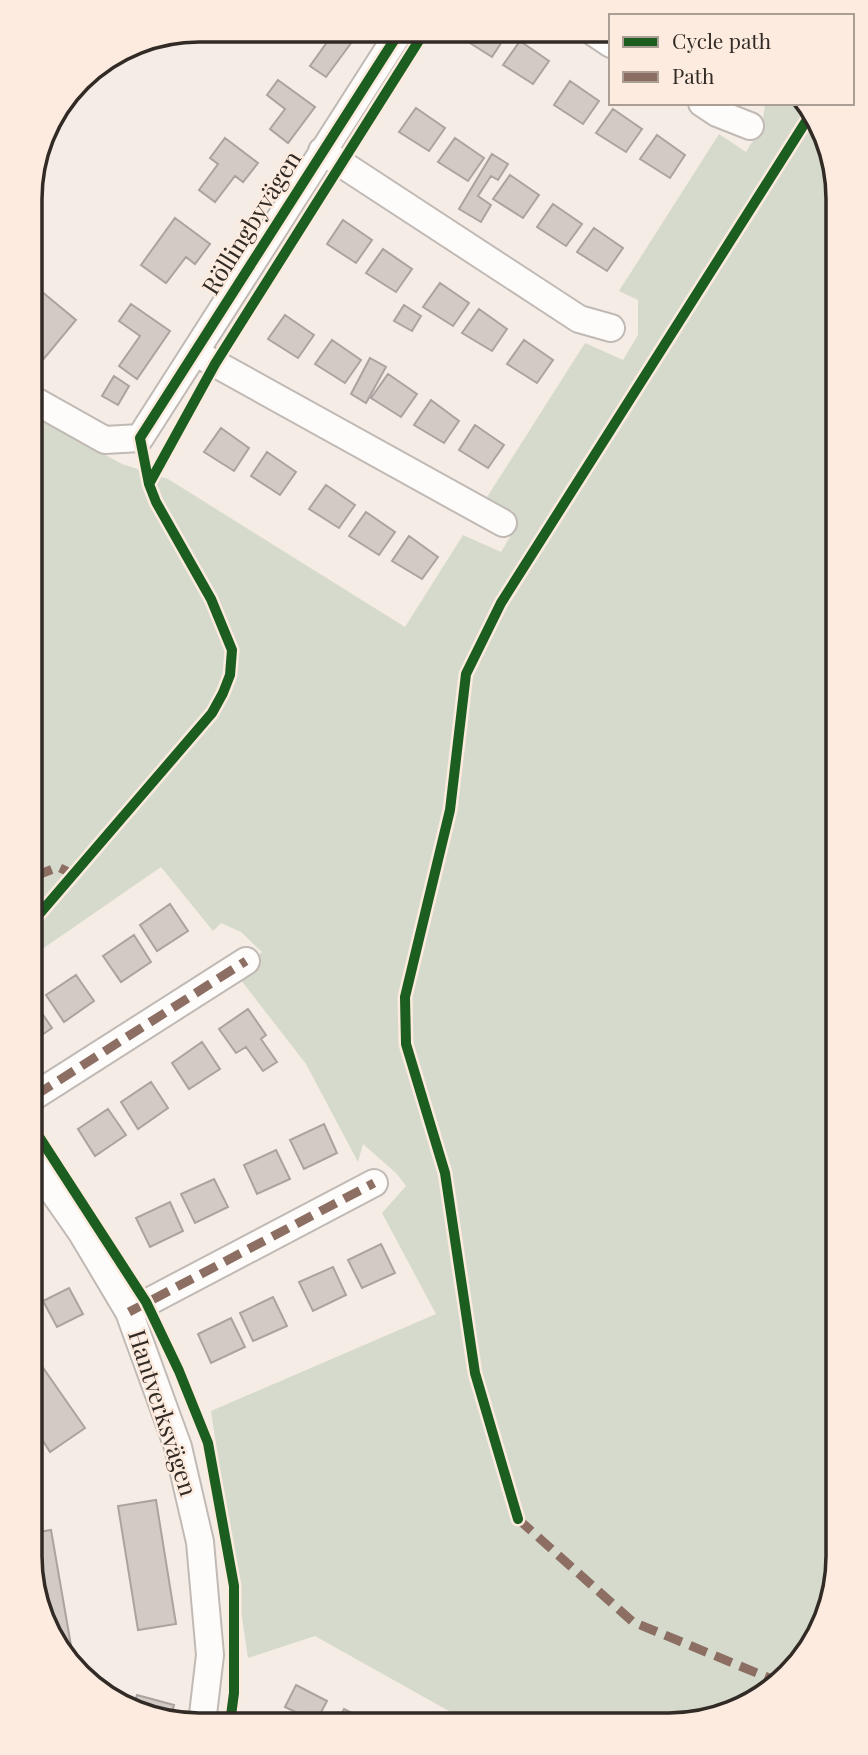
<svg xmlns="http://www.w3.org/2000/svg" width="868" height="1755" font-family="'Playfair Display',serif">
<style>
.green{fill:#d5dacc}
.building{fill:#d1cac5;stroke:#aaa39e;stroke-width:2}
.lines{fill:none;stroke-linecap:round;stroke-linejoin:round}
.minor-casing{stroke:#c0b9b4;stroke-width:30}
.minor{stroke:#fefcfb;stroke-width:26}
.quiet{stroke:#8d6e63;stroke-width:9;stroke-dasharray:18 9;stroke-linecap:butt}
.cycleway-casing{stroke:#fcebde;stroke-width:15}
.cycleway{stroke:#1b5e20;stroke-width:10}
.labels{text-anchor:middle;stroke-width:5;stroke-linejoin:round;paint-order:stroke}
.street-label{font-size:24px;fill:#312a25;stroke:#fcebde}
.rim{fill:none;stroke:#312a25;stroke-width:3.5}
</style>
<rect width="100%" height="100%" fill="#f5ece5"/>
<path class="green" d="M 761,103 L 802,103 L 829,145 L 838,1568 L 803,1659 L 723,1716 L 465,1720 L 315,1636 L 248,1658 L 211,1411 L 436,1314 L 382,1213 L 406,1186 L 397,1174 L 363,1144 L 358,1162 L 306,1064 L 237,975 L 262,952 L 241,932 L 221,923 L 213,931 L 161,867 L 35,954 L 32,415 L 122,464 L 168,479 L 405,627 L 463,535 L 501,552 L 516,527 L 484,502 L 585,343 L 623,360 L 638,335 L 638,300 L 619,291 L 719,134 L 746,152 L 761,128 L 765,107 Z"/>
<path class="building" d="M 335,31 L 360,31 L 326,77 L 310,66 Z
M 466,31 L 504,32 L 507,34 L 492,57 L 462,38 Z
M 164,37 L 155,49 L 144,41 Z
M 520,41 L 549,61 L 533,84 L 503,65 Z
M 278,80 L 315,107 L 288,143 L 270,129 L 285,109 L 267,95 Z
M 570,81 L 599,101 L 583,124 L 554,105 Z
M 416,108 L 445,128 L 429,151 L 399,132 Z
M 613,109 L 642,129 L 626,152 L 596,133 Z
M 657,135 L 685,155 L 670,178 L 640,159 Z
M 225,138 L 258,163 L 243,182 L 235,176 L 215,202 L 199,190 L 218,164 L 210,158 Z
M 455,138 L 484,158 L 468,181 L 438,162 Z
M 492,154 L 508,164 L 498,180 L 491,176 L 478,196 L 491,205 L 481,222 L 459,209 Z
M 510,175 L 539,195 L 523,218 L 493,199 Z
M 553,204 L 582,224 L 566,246 L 537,227 Z
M 175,218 L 210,244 L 195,264 L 186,257 L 166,283 L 141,265 Z
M 343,220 L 372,240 L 356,263 L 327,244 Z
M 594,228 L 623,248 L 607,271 L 577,252 Z
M 383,249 L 412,269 L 396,292 L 366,273 Z
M 440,283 L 469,303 L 453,326 L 423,307 Z
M 41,291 L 76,320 L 42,361 L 32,352 L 32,343 L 40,333 L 32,326 L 32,303 Z
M 131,304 L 170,331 L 137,379 L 119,366 L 140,336 L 119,321 Z
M 404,305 L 421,316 L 412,331 L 394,321 Z
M 479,309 L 507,329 L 492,351 L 462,333 Z
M 285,315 L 314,335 L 298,358 L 268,339 Z
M 332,340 L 361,360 L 345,383 L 315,364 Z
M 524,340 L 553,360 L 537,383 L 507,364 Z
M 370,358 L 386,367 L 366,403 L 351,394 Z
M 388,374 L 417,394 L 401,417 L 371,398 Z
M 114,376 L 129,386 L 118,405 L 102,396 Z
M 431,400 L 459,421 L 444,443 L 414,425 Z
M 475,425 L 504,445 L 488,468 L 459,450 Z
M 221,428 L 249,448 L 234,471 L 204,452 Z
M 267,452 L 296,472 L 280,495 L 251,476 Z
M 326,485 L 355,505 L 339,528 L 309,509 Z
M 366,512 L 395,532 L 379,555 L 349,536 Z
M 409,536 L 438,557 L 422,579 L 392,561 Z
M 170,904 L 188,931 L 157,951 L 140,925 Z
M 134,935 L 151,962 L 121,982 L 103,956 Z
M 76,975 L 94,1001 L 64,1022 L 46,995 Z
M 35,1003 L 52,1028 L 36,1039 Z
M 248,1009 L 266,1035 L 261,1039 L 277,1062 L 263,1071 L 246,1047 L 236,1053 L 219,1029 Z
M 202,1042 L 220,1069 L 189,1089 L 172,1063 Z
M 151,1082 L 168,1108 L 138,1129 L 121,1102 Z
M 108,1109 L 126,1135 L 95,1156 L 78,1129 Z
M 324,1124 L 337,1153 L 304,1169 L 290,1140 Z
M 276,1150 L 290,1179 L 257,1194 L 244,1165 Z
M 214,1179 L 228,1207 L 195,1223 L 181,1194 Z
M 170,1202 L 183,1231 L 150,1247 L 136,1218 Z
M 381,1244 L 395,1273 L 362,1288 L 348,1260 Z
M 333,1267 L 346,1295 L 313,1311 L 299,1282 Z
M 69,1288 L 83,1314 L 57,1327 L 43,1301 Z
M 273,1297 L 287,1326 L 253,1341 L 240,1313 Z
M 231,1318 L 245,1347 L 211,1363 L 198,1334 Z
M 37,1359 L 85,1428 L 50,1452 L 38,1433 Z
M 156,1500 L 176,1624 L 138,1630 L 118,1506 Z
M 51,1530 L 73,1657 L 70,1658 L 39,1610 L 38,1532 Z
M 296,1685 L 327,1701 L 316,1722 L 285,1707 Z
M 137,1695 L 174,1705 L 170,1721 L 134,1705 Z
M 344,1709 L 367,1721 L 337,1722 Z"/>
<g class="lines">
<defs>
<path id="minor" d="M 593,32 L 611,44
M 702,103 L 717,113 L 750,126
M 322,151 L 579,319 L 611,328
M 196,353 L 503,523
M 32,399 L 105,440 L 140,438 L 400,31
M 36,1095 L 246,961
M 36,1167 L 82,1233 L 129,1312 L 178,1447 L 200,1542 L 210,1655 L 202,1723
M 129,1312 L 374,1183"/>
</defs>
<use href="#minor" class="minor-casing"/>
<use href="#minor" class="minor"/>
<path class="quiet" d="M 35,876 L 58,867 L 73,874
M 36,1095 L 246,961
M 129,1312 L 374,1183
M 518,1519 L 633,1622 L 774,1680"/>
<defs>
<path id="cycleway" d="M 149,484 L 215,364 L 425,31
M 35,919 L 212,713 L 223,693 L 230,675 L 232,650 L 211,599 L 156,502 L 149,484 L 140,438 L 400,31
M 36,1132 L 146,1302 L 179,1371 L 208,1443 L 234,1586 L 234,1693 L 230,1723
M 518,1519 L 475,1373 L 445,1173 L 406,1044 L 405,997 L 450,810 L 466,674 L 501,603 L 810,115"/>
</defs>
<use href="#cycleway" class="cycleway-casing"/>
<use href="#cycleway" class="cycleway"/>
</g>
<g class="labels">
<g class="street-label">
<text transform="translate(252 223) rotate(-58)" y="8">Röllingbyvägen</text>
<text transform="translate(162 1413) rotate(72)" y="8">Hantverksvägen</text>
</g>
</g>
<path d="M0 0H868V1755H0ZM199 42H669A157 157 0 0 1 826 199V1556A157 157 0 0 1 669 1713H199A157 157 0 0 1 42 1556V199A157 157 0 0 1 199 42Z" fill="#fcebde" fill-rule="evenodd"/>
<path class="rim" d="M199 42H669A157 157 0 0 1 826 199V1556A157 157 0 0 1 669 1713H199A157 157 0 0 1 42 1556V199A157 157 0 0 1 199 42Z"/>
<rect x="609" y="14" width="245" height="91" fill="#fcebde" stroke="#ab9e94" stroke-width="2"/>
<rect x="623" y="37" width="35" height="10" fill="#1b5e20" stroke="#ab9e94" stroke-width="2"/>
<text x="672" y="49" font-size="21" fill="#312a25">Cycle path</text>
<rect x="623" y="72" width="35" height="10" fill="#8d6e63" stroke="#ab9e94" stroke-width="2"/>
<text x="672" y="84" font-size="21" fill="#312a25">Path</text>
</svg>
